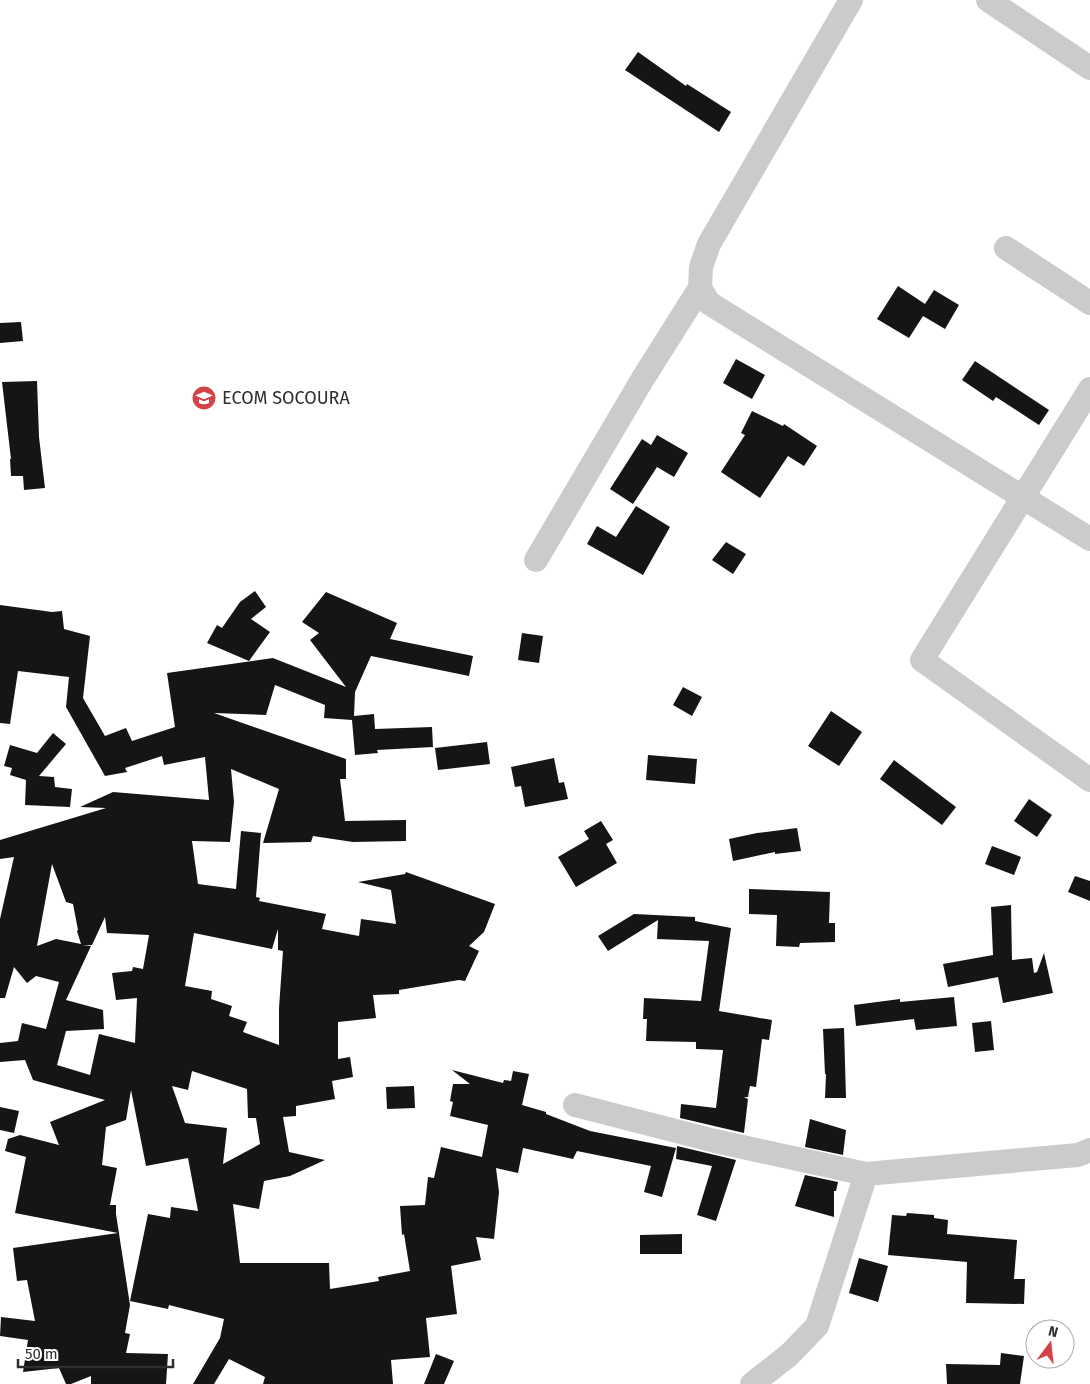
<svg xmlns="http://www.w3.org/2000/svg" width="1090" height="1384" font-family="'Fira Sans',sans-serif">
<style>
.building{fill:#151515;fill-rule:evenodd}
.lines{fill:none;stroke-linecap:round;stroke-linejoin:round}
.minor{stroke:#cbcbcb;stroke-width:24}
.labels{text-anchor:middle;stroke-width:5;stroke-linejoin:round;paint-order:stroke}
.poi-label{font-size:18px;fill:#2e2e2e;stroke:#fff;text-anchor:start}
</style>
<rect width="100%" height="100%" fill="#fff"/>
<path class="building" d="M 638,52 L 686,86 L 687,84 L 731,112 L 719,132 L 625,70 Z
M 898,286 L 925,304 L 934,290 L 959,305 L 945,329 L 923,316 L 909,338 L 877,319 Z
M 21,322 L 23,341 L 0,343 L 0,323 Z
M 736,359 L 765,375 L 752,399 L 723,383 Z
M 975,361 L 1049,410 L 1039,425 L 996,397 L 993,401 L 962,380 Z
M 37,381 L 39,437 L 45,488 L 24,490 L 23,476 L 11,476 L 10,459 L 11,459 L 2,382 Z
M 752,411 L 783,426 L 784,424 L 817,446 L 804,466 L 788,456 L 760,498 L 721,472 L 745,435 L 741,433 Z
M 657,435 L 688,453 L 674,477 L 657,467 L 633,504 L 610,489 L 642,439 L 651,445 Z
M 636,506 L 670,527 L 643,575 L 587,544 L 597,526 L 616,537 Z
M 726,542 L 746,554 L 733,574 L 712,560 Z
M 255,591 L 266,607 L 251,619 L 270,632 L 249,661 L 207,643 L 217,625 L 222,628 L 240,602 Z
M 326,592 L 397,623 L 390,639 L 473,656 L 469,676 L 371,656 L 355,692 L 354,716 L 374,714 L 375,729 L 432,727 L 433,747 L 377,750 L 378,753 L 355,755 L 352,720 L 324,718 L 325,705 L 275,685 L 266,715 L 214,713 L 346,759 L 346,779 L 340,779 L 345,821 L 406,820 L 406,841 L 353,842 L 313,836 L 311,842 L 263,843 L 279,789 L 231,769 L 234,802 L 230,842 L 192,841 L 198,884 L 236,889 L 241,831 L 261,833 L 256,897 L 260,898 L 259,901 L 326,914 L 322,929 L 359,936 L 361,919 L 396,924 L 391,890 L 358,882 L 405,874 L 406,872 L 495,904 L 484,932 L 469,946 L 479,951 L 465,981 L 459,980 L 399,990 L 399,994 L 373,995 L 376,1018 L 338,1022 L 338,1059 L 350,1057 L 353,1077 L 332,1081 L 335,1099 L 296,1106 L 296,1116 L 283,1117 L 289,1152 L 325,1160 L 290,1176 L 264,1181 L 259,1209 L 233,1204 L 240,1263 L 329,1263 L 330,1289 L 379,1281 L 378,1277 L 410,1271 L 404,1234 L 402,1235 L 400,1206 L 425,1205 L 428,1177 L 434,1178 L 441,1147 L 482,1157 L 488,1125 L 450,1116 L 453,1102 L 450,1101 L 453,1084 L 470,1084 L 452,1070 L 503,1083 L 504,1080 L 511,1081 L 513,1071 L 529,1074 L 522,1105 L 546,1112 L 546,1114 L 590,1131 L 676,1148 L 662,1197 L 644,1192 L 651,1166 L 577,1151 L 573,1159 L 523,1148 L 518,1173 L 496,1168 L 499,1192 L 494,1239 L 476,1237 L 481,1260 L 451,1266 L 457,1314 L 426,1318 L 430,1357 L 391,1360 L 393,1384 L 263,1384 L 265,1377 L 229,1359 L 214,1384 L 193,1384 L 220,1338 L 224,1319 L 169,1305 L 168,1309 L 130,1301 L 148,1214 L 170,1218 L 171,1207 L 198,1211 L 188,1158 L 146,1166 L 131,1090 L 126,1120 L 106,1127 L 102,1165 L 117,1168 L 110,1205 L 116,1205 L 116,1214 L 130,1305 L 125,1333 L 130,1334 L 126,1353 L 168,1354 L 166,1384 L 91,1384 L 91,1376 L 71,1384 L 66,1384 L 59,1368 L 23,1372 L 28,1340 L 0,1336 L 1,1317 L 35,1321 L 27,1280 L 17,1281 L 13,1248 L 118,1233 L 15,1213 L 26,1157 L 5,1151 L 8,1139 L 20,1135 L 59,1145 L 50,1122 L 105,1100 L 33,1080 L 25,1060 L 0,1062 L 0,1043 L 18,1041 L 22,1023 L 46,1029 L 59,982 L 36,976 L 27,983 L 14,967 L 5,998 L 0,998 L 0,919 L 14,857 L 0,859 L 0,840 L 106,808 L 80,807 L 113,792 L 209,800 L 205,757 L 164,765 L 162,756 L 125,768 L 127,772 L 105,776 L 66,707 L 69,677 L 18,671 L 10,724 L 0,723 L 0,605 L 52,612 L 62,611 L 64,629 L 90,636 L 83,698 L 105,736 L 126,728 L 132,741 L 175,727 L 167,673 L 273,658 L 346,687 L 310,640 L 319,633 L 302,622 ZM 52,864 L 66,902 L 73,904 L 78,930 L 77,931 L 81,944 L 56,939 L 37,946 ZM 105,917 L 107,933 L 149,935 L 143,969 L 133,967 L 132,971 L 112,973 L 116,1000 L 137,998 L 135,1043 L 99,1034 L 90,1075 L 57,1065 L 66,1031 L 104,1029 L 103,1010 L 66,1000 L 91,946 L 83,945 L 92,945 ZM 278,929 L 278,950 L 283,951 L 279,1008 L 279,1045 L 243,1032 L 247,1022 L 229,1016 L 232,1006 L 211,999 L 212,991 L 185,986 L 194,933 L 272,949 ZM 192,1071 L 247,1089 L 248,1118 L 256,1118 L 260,1144 L 223,1164 L 227,1128 L 185,1123 L 172,1086 L 188,1090 Z
M 522,633 L 543,636 L 539,663 L 518,660 Z
M 683,687 L 702,697 L 692,716 L 673,705 Z
M 831,711 L 862,732 L 839,766 L 808,746 Z
M 53,733 L 66,744 L 39,776 L 54,777 L 55,787 L 72,789 L 70,807 L 25,805 L 26,780 L 10,775 L 12,768 L 4,766 L 10,745 L 37,753 Z
M 487,742 L 490,764 L 438,770 L 435,748 Z
M 648,755 L 697,759 L 695,784 L 646,780 Z
M 554,758 L 559,783 L 564,782 L 568,799 L 525,807 L 521,786 L 515,787 L 511,767 Z
M 894,760 L 956,807 L 942,825 L 880,779 Z
M 1029,799 L 1052,815 L 1037,837 L 1014,821 Z
M 601,821 L 613,840 L 606,844 L 617,863 L 576,887 L 558,857 L 589,839 L 584,831 Z
M 797,828 L 801,851 L 775,854 L 775,852 L 733,861 L 729,839 L 757,833 Z
M 992,846 L 1021,857 L 1014,875 L 985,864 Z
M 1075,876 L 1090,881 L 1090,901 L 1068,892 Z
M 749,889 L 830,892 L 829,923 L 835,923 L 835,942 L 800,943 L 799,947 L 776,946 L 777,915 L 749,914 Z
M 1011,905 L 1012,960 L 1032,958 L 1034,973 L 1037,972 L 1044,953 L 1053,993 L 1003,1003 L 998,977 L 948,987 L 943,964 L 993,955 L 991,907 Z
M 634,914 L 695,917 L 695,921 L 731,928 L 719,1011 L 772,1020 L 769,1040 L 762,1039 L 756,1087 L 750,1086 L 748,1097 L 744,1097 L 748,1099 L 744,1133 L 680,1118 L 681,1104 L 716,1108 L 723,1050 L 696,1049 L 696,1042 L 646,1041 L 647,1019 L 643,1019 L 644,998 L 701,1001 L 709,941 L 657,939 L 658,920 L 608,951 L 598,936 Z
M 954,997 L 957,1026 L 916,1030 L 914,1019 L 856,1026 L 854,1005 L 900,999 L 900,1002 Z
M 991,1021 L 994,1050 L 975,1052 L 972,1023 Z
M 844,1028 L 846,1098 L 825,1098 L 826,1074 L 825,1074 L 823,1029 Z
M 414,1086 L 415,1108 L 387,1109 L 386,1087 Z
M 0,1107 L 19,1111 L 14,1133 L 0,1130 Z
M 810,1119 L 846,1130 L 843,1155 L 805,1147 Z
M 677,1146 L 736,1160 L 716,1221 L 697,1215 L 712,1166 L 676,1159 Z
M 805,1175 L 838,1182 L 836,1191 L 834,1191 L 834,1217 L 795,1206 Z
M 907,1213 L 934,1215 L 934,1218 L 948,1220 L 947,1234 L 1017,1240 L 1014,1279 L 1025,1279 L 1024,1304 L 966,1303 L 967,1262 L 888,1255 L 892,1215 L 906,1216 Z
M 682,1234 L 682,1254 L 640,1254 L 640,1235 Z
M 859,1258 L 888,1266 L 878,1302 L 849,1293 Z
M 1001,1353 L 1024,1356 L 1020,1384 L 947,1384 L 946,1364 L 1000,1365 Z
M 436,1354 L 454,1361 L 444,1384 L 424,1384 Z"/>
<g class="lines">
<path class="minor" d="M 851,0 L 709,244 L 701,267 L 700,288 L 709,303 L 1090,539
M 988,0 L 1090,68
M 1006,248 L 1090,303
M 1090,389 L 922,660 L 1090,780
M 536,560 L 642,380 L 700,288
M 575,1105 L 715,1141 L 866,1174 L 1078,1155 L 1090,1150
M 752,1384 L 789,1355 L 817,1326 L 866,1174"/>
</g>
<defs>
<symbol id="school-disc" viewBox="-11 -11 22 22"><circle r="9.5" fill="#d34247" stroke="#fff"/><path d="M0-5L7-2L0 1L-7-2ZM-4 1L0 2.5L4 1V4Q0 6-4 4Z" fill="#fff"/></symbol>
</defs>
<g fill-rule="evenodd">
<use href="#school-disc" x="190" y="384" width="28" height="28"/>
</g>
<g class="labels">
<g class="poi-label">
<text x="222" y="404">ECOM SOCOURA</text>
</g>
</g>
<g transform="translate(1050 1344) rotate(15)"><circle r="24" fill="#ffffff" stroke="#ababab"/>
<path d="M0-4L9 19L0 12L-9 19Z" fill="#d34247"/>
<text y="-8" font-size="14" font-weight="bold" text-anchor="middle" fill="#2e2e2e">N</text>
</g>
<path d="M18 1359v8h155v-8" fill="none" stroke="#2e2e2e" stroke-width="2.5"/>
<text x="25" y="1359" font-size="15" fill="#2e2e2e" stroke="#ffffff" stroke-width="4" paint-order="stroke">50 m</text>
</svg>
